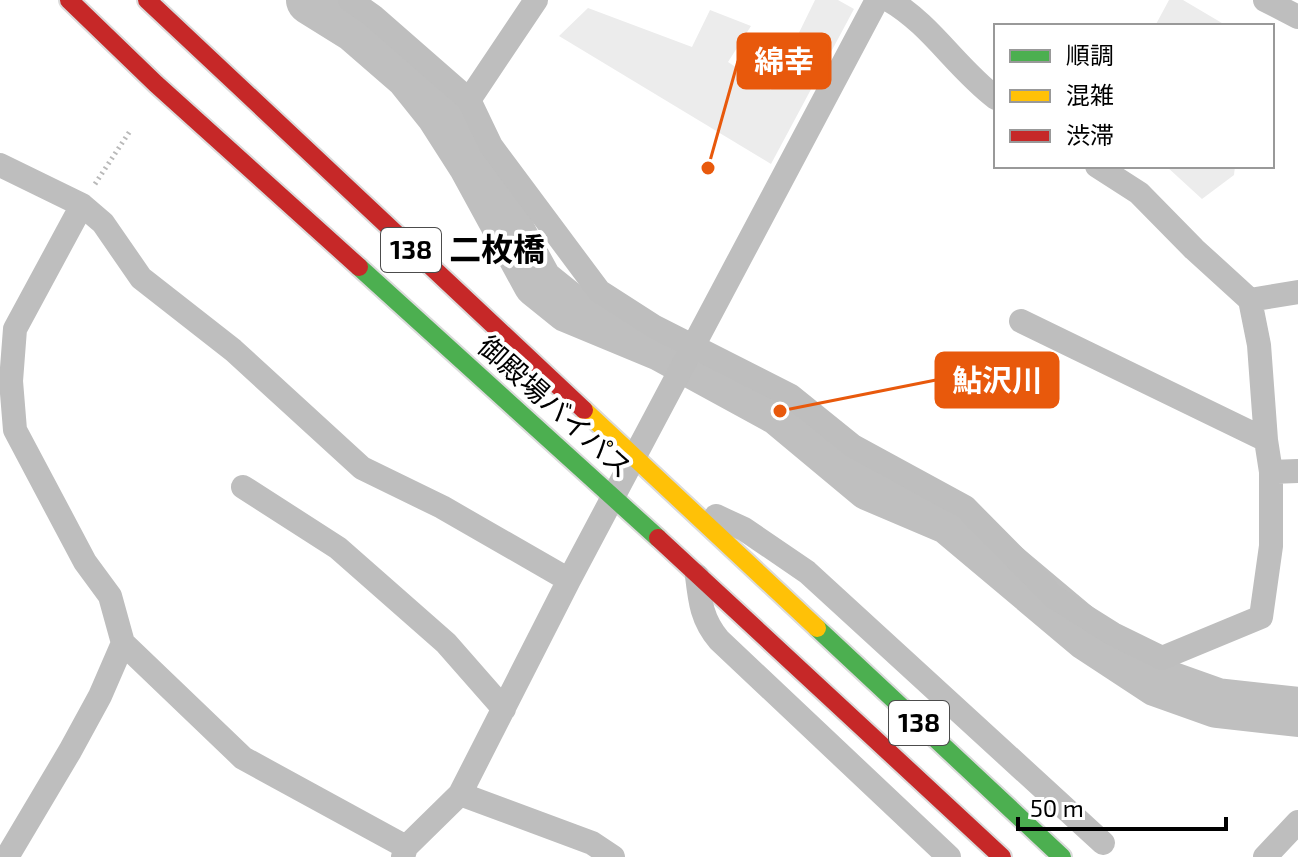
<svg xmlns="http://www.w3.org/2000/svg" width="1298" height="857" font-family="'Exo 2','Noto Sans JP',sans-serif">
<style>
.green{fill:#ececec}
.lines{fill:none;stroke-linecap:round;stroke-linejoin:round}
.river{stroke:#bfbfbf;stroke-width:50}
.fast-casing{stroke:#dbdbdb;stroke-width:22}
.slow-casing{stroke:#dbdbdb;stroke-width:22}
.jam-casing{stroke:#dbdbdb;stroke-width:22}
.path{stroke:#b9b9b9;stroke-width:5;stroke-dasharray:2 4;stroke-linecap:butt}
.street{stroke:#bebebe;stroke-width:24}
.fast{stroke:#4caf50;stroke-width:18}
.slow{stroke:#ffc107;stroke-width:18}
.jam{stroke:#c62828;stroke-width:18}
.labels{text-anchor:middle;stroke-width:8;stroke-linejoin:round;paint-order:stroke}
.shield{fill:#fff;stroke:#4c4c4c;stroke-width:2}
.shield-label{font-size:26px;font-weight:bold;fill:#000}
.street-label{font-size:28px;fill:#000;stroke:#fff}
.quarter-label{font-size:32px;font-weight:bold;fill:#000;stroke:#fff}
.leader{fill:none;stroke:#e8590c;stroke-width:3}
.callout-dot{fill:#e8590c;stroke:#fff;stroke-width:3}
.callout{fill:#e8590c;stroke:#e8590c;stroke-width:3}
.callout-label{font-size:30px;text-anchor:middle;font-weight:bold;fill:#fff}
</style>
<rect width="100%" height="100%" fill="#fff"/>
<path class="green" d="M 815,0 L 838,0 L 854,9 L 771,164 L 559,36 L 588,8 L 692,47 L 710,10 L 751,26 L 728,62 L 771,90 Z
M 1169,0 L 1183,0 L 1227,26 L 1155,26 Z
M 1166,166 L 1235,166 L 1234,175 L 1202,199 Z"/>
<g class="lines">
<path class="river" d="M 311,0 L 356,28 L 409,74 L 441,114 L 473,164 L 538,283 L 569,308 L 663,347 L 780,411 L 870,486 L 950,520 L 1088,636 L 1158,682 L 1217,703 L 1298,712"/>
<defs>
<path id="fast" d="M 359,267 L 658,538
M 817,628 L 1062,857"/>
<path id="slow" d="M 584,410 L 817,628"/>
<path id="jam" d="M 69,0 L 156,84 L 359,267
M 147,0 L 584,410
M 658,538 L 1002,857"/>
</defs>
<use href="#fast" class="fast-casing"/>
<use href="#slow" class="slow-casing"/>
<use href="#jam" class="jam-casing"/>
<path class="path" d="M 95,184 L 130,131"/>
<path class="street" d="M 350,0 L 373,16 L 469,100 L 491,146 L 599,291 L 655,327 L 791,396 L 853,446 L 965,507 L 1054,597 L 1113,634 L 1162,658 L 1261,617 L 1271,546 L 1271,472 L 1266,440 L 1259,345 L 1250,300 L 1194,249 L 1139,193 L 1097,166
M 889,0 C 931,24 957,69 996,98
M 1265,0 L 1298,17
M 469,100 L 536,0
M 0,165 L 82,205 L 103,223 L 141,278 L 233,350 L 362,468 L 442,507 L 569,580
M 1250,300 L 1298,292
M 1021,321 L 1266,440
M 1271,472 L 1298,471
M 243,487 L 338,548 L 446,643 L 504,709
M 716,516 L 744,529 L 807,572 L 1103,843
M 697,576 C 700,602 702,620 719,640 L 949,857
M 123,643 L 243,758 L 406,847
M 460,794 L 592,843 L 613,857
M 7,857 L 70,751 L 100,696 L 123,643 L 110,596 L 85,562 L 15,430 L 11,381 L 15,329 L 82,205
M 403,857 L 406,847 L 460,794 L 569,580 L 877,0
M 1265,857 L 1298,822"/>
<use href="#fast" class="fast"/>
<use href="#slow" class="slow"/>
<use href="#jam" class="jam"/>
</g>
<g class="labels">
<g class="shield">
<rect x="381" y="228" width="60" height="44" rx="6"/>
<rect x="889" y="701" width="60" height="44" rx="6"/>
</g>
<g class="shield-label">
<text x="411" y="259">138</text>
<text x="919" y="732">138</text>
</g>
<g class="street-label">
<text transform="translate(555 407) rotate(42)" y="10">御殿場バイパス</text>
</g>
<g class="quarter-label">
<text x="497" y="261">二枚橋</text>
</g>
</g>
<path class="leader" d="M708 168L738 61M780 411L936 380"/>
<g class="callout-dot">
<circle cx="708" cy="168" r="8"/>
<circle cx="780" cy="411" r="8"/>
</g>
<g class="callout">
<rect x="738" y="34" width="92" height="54" rx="8"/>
<rect x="936" y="353" width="122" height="54" rx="8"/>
</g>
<g class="callout-label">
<text x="784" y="72">綿幸</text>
<text x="997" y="391">鮎沢川</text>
</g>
<rect x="994" y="24" width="280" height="144" fill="#ffffff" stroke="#999999" stroke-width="2"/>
<rect x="1010" y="50" width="40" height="12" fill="#4caf50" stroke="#999999" stroke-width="2"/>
<text x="1066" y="64" font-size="24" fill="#000000">順調</text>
<rect x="1010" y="90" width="40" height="12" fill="#ffc107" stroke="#999999" stroke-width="2"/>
<text x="1066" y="104" font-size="24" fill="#000000">混雑</text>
<rect x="1010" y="130" width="40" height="12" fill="#c62828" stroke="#999999" stroke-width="2"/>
<text x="1066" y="144" font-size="24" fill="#000000">渋滞</text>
<path d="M1018 817v12h208v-12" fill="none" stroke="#000000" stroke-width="4"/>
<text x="1030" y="817" font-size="24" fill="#000000" stroke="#ffffff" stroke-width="6" paint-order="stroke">50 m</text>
</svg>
